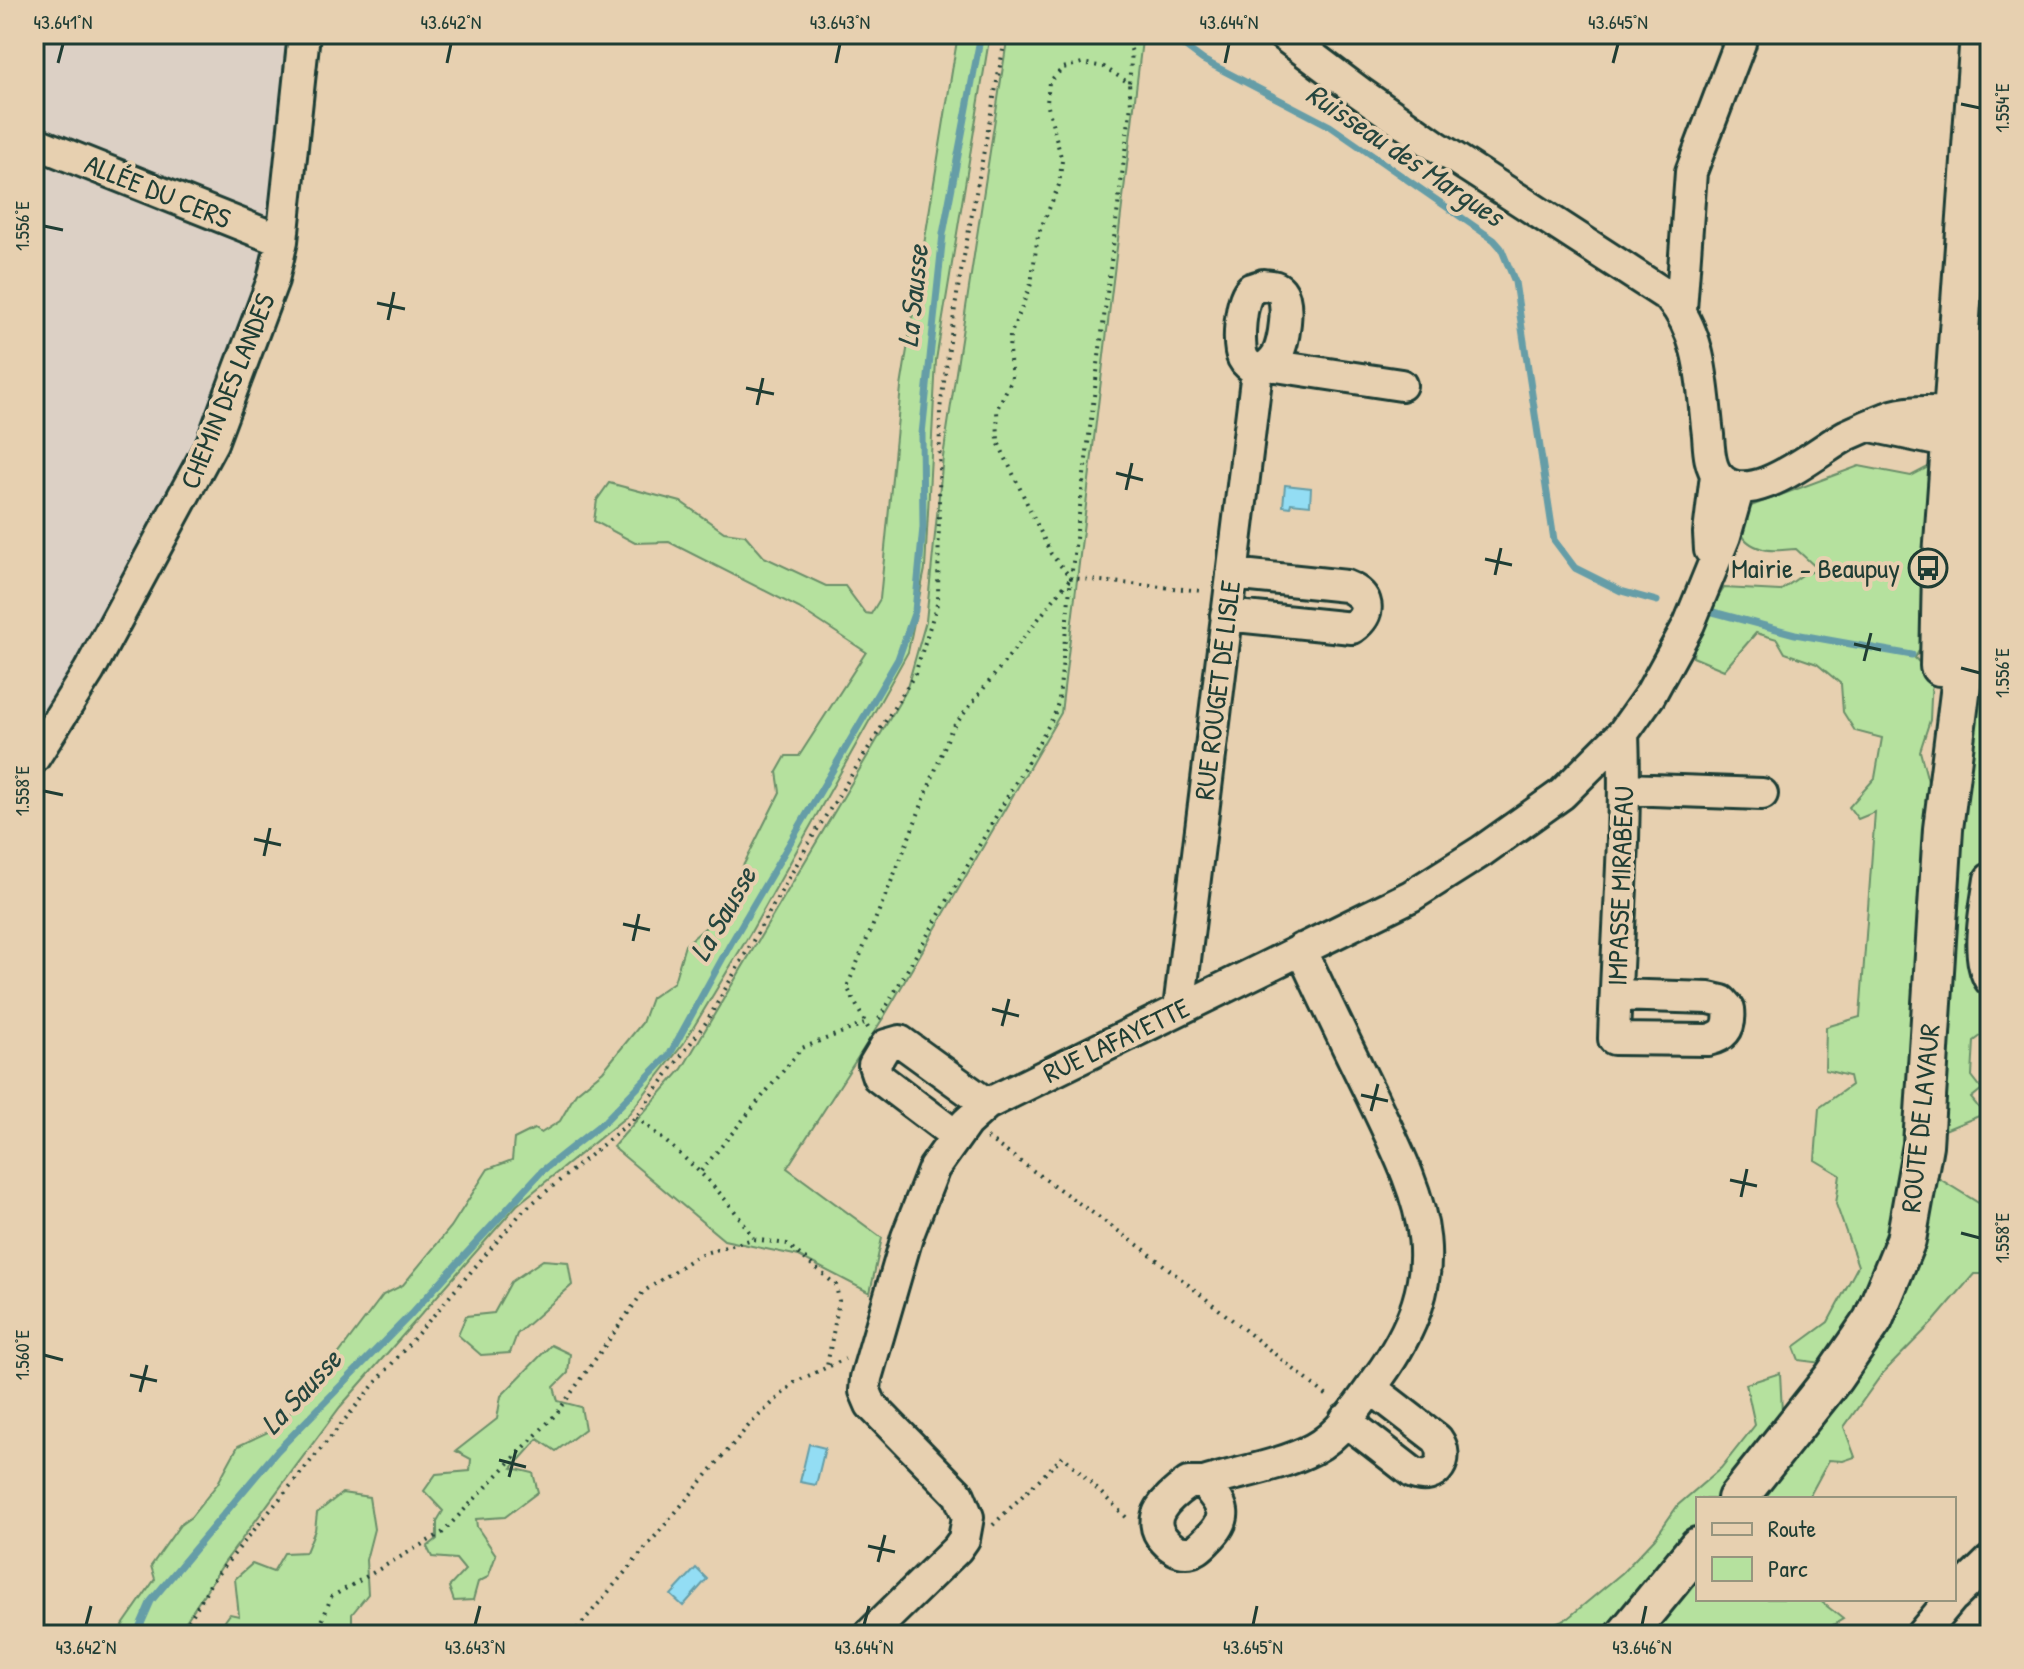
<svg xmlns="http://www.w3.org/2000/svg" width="2024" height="1669" font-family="'Patrick Hand',sans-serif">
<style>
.built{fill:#dcd0c5}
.green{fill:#b5e19e;stroke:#6a8f69;stroke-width:2}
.water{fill:#93ddf4;stroke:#659da7;stroke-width:2}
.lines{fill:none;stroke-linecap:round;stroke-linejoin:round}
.stream{stroke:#659da7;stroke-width:7}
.minor-casing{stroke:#1f3d34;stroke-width:36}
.major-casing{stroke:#1f3d34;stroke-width:44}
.path{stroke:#1f3d34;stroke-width:4;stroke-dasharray:2 6;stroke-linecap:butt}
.minor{stroke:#e7d0b0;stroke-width:30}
.major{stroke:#e7d0b0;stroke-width:38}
.ticks{fill:none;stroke:#1f3d34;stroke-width:3}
.labels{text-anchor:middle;stroke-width:8;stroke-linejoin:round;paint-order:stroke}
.street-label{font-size:28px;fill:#1f3d34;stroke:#e7d0b0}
.poi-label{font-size:28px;fill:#1f3d34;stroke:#e7d0b0;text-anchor:end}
.water-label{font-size:30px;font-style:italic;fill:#25453e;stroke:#e7d0b0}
.neatline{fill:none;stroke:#1f3d34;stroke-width:3}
.ticks-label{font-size:20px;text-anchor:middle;fill:#1f3d34}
</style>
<rect width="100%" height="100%" fill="#e7d0b0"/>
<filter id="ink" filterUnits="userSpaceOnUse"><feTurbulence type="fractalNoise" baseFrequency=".0125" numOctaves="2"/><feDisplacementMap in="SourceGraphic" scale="16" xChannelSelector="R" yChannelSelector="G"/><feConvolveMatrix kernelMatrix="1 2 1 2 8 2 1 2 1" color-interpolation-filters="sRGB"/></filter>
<g filter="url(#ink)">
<path class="built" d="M 34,34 L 289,34 L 269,214 L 252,306 L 214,407 L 148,551 L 34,745 Z"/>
<path class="green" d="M 958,34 L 990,34 L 936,360 L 925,569 L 908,652 L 751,932 L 684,1043 L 627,1116 L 517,1205 L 340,1407 L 224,1563 L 177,1635 L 116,1635 L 155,1579 L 151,1566 L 180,1525 L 191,1517 L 218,1483 L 238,1446 L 283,1425 L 302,1391 L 322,1376 L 383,1295 L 403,1285 L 451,1227 L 488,1169 L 512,1160 L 514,1139 L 534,1129 L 541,1133 L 560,1121 L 576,1093 L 603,1071 L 642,1023 L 651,998 L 674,982 L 685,945 L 706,927 L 743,866 L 780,792 L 777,772 L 786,756 L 799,756 L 866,652 L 799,608 L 669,542 L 635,543 L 594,521 L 597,500 L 609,483 L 681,502 L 724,532 L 745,535 L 764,557 L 826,586 L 845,586 L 865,613 L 871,614 L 880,599 L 901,387 Z
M 1008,34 L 1126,34 L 1142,40 L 1061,713 L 885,1015 L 787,1168 L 882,1238 L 870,1293 L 799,1256 L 724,1240 L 613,1147 L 682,1069 L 906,691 L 926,621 L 943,457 Z
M 1932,465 L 1930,630 L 1915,658 L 1932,676 L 1930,720 L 1920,751 L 1930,789 L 1980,671 L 1990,671 L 1990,801 L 1987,810 L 1990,882 L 1985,994 L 1990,1000 L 1990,1029 L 1974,1041 L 1972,1076 L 1982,1089 L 1971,1098 L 1984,1114 L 1942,1131 L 1935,1176 L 1982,1205 L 1990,1201 L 1990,1274 L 1974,1274 L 1934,1321 L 1882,1374 L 1844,1427 L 1855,1457 L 1843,1461 L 1829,1460 L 1808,1499 L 1698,1499 L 1698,1599 L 1818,1599 L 1843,1619 L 1824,1630 L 1799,1626 L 1800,1635 L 1662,1635 L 1659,1623 L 1613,1635 L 1541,1635 L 1542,1628 L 1568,1618 L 1622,1573 L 1655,1538 L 1678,1505 L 1721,1468 L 1755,1425 L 1746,1384 L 1780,1373 L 1783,1431 L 1822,1363 L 1799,1360 L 1794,1347 L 1828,1322 L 1858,1266 L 1836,1204 L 1840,1175 L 1815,1160 L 1819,1108 L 1851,1085 L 1849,1076 L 1825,1070 L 1826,1027 L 1860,1017 L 1875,812 L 1858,819 L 1849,807 L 1875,778 L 1882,738 L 1855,731 L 1843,712 L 1841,684 L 1817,664 L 1785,653 L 1777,639 L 1756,633 L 1724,670 L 1693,657 L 1696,631 L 1724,588 L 1780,591 L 1805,573 L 1820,571 L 1796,549 C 1786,549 1772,552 1763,549 C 1738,542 1734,524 1751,506 L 1859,466 L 1911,476 Z
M 543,1260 L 568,1262 L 572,1285 L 517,1334 L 510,1353 L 481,1355 L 458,1335 L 466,1316 L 494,1313 L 511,1282 Z
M 551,1345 L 570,1354 L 568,1373 L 554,1387 L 558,1401 L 581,1407 L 585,1429 L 556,1451 L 538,1439 L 512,1468 L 533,1473 L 538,1492 L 505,1517 L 476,1519 L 477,1527 L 496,1555 L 488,1577 L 478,1582 L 473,1600 L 454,1601 L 449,1587 L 465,1570 L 456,1559 L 432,1557 L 427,1547 L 437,1539 L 437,1521 L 443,1511 L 424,1491 L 436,1474 L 470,1471 L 471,1459 L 456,1451 L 497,1419 L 501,1396 Z
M 342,1493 L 369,1497 L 374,1529 L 366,1560 L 368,1594 L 352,1614 L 352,1630 L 347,1635 L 215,1635 L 230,1614 L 239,1616 L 235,1579 L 252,1564 L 273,1572 L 284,1553 L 306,1552 L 315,1530 L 317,1513 Z"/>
<path class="water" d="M 1285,485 L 1311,488 L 1310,505 L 1291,503 L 1290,507 L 1283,506 Z
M 809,1444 L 825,1448 L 816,1485 L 800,1482 Z
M 696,1568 L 707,1579 L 683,1606 L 671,1595 Z"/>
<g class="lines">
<path class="stream" d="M 1168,34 L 1203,60 L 1330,126 L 1494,240 L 1501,248 L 1515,282 L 1554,540 L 1575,568 L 1621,591 L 1657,601
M 1713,612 L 1795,634 L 1912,655
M 136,1635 L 151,1601 L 277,1451 L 411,1314 L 542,1171 L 605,1121 L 670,1054 L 731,943 L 898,659 L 915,611 L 923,527 L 922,434 L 943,234 L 981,34"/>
<defs>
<path id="minor" d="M 1282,34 L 1359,92 L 1436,146 L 1669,297 C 1703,335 1702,387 1708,435 C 1709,448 1709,466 1718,476 C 1748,513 1818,450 1847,435 C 1860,429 1874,423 1887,418 C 1906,410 1933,412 1953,413
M 34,142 L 282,241
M 1263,285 C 1270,286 1276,285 1281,291 C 1290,302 1284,343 1277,355 C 1272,363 1266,368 1257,371 C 1251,367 1246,364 1243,358 C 1237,346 1240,298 1251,289 C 1253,288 1261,286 1263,285 Z
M 1681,310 L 1691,172 L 1740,43 L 1734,34
M 1269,365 L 1401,385
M 1871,426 L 1951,443
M 1710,550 L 1709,533 L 1716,475
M 1226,615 L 1352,628 C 1373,613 1369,595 1346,586 L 1232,574
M 34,758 L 89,671 L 212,443 L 273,280 L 282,241 L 304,34
M 1625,789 L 1762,794
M 1990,879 C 1986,907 1975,955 1990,980
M 1616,995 L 1709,998 L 1722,1001 L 1729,1009 C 1731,1027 1726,1036 1708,1040 L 1614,1039 C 1617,937 1627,835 1623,733
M 1179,1009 L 1257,371
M 956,1136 L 878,1077 L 874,1065 L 886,1045 L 900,1041 L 987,1104
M 1345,1420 L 1413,1473 C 1437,1483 1451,1458 1437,1439 L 1371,1388
M 1204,1483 C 1223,1506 1232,1516 1207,1540 C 1201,1546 1196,1552 1186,1552 C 1178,1552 1170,1547 1165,1541 C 1143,1518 1168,1497 1188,1483 L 1204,1483 C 1239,1472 1280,1466 1313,1449 C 1340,1435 1361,1402 1378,1378 C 1457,1269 1424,1205 1372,1097 C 1348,1048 1324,999 1301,949
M 1954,1596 L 1990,1561
M 869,1635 L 957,1549 L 964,1539 L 968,1517 L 959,1495 L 871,1405 L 865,1391 L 866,1378 L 907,1237 L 934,1168 L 966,1123 L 987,1104 L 1411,896 L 1482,851 L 1562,794 L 1623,733 L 1650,695 L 1689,624 L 1725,536 L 1739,487
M 1921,1635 L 1951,1599"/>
<path id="major" d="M 1940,666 L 1942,571 L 1980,34
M 1737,1499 L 1833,1378 L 1873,1320 L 1906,1240 L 1923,1145 L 1943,829 L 1961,685 L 1990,346
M 1626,1635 L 1698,1547"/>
</defs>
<use href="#minor" class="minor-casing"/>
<use href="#major" class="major-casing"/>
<path class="path" d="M 1125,34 L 1132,52 L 1129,83
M 879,1019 L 1054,716 L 1059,699 L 1071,578 L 1051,554 L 998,442 L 997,409 L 1012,379 L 1009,350 L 1010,336 L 1031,284 L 1038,235 L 1059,185 L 1062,161 L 1047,103 L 1049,82 L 1063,68 L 1082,63 L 1104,67 L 1129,83 L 1131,104 L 1071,578 L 1203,591
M 868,1028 L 847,987 L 899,863 L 951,730 L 1069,580
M 636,1117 C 681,1154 722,1187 753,1238
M 987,1138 L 1145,1250 L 1331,1399
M 701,1171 L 802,1048 L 864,1024
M 993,1525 L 1063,1456 L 1130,1521
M 181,1635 L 212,1581 L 366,1394 L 523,1211 L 636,1117 L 707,1021 L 810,841 L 915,674 L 938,601 L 940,409 L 958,288 L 1006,34
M 317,1635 L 331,1597 L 442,1533 L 557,1413 L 643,1292 L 698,1255 L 753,1239 L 787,1244 L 836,1285 L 839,1301 L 827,1366
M 572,1635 L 750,1424 L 795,1382 L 845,1359"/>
<use href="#minor" class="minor"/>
<use href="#major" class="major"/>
</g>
</g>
<path class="ticks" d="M 58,63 L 63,44M 447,63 L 451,44M 836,63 L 840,44M 1225,63 L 1229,44M 1613,63 L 1618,44M 1961,104 L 1980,108M 44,226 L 63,230M 377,303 L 405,309M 388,320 L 394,292M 746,388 L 774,394M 757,405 L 763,378M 1116,473 L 1143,480M 1126,490 L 1132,463M 1485,559 L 1512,565M 1495,575 L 1501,548M 1854,644 L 1881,650M 1864,661 L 1871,633M 1961,668 L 1980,673M 44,791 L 63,795M 254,839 L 281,845M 264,856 L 270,828M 623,924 L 650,930M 633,941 L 639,914M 992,1009 L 1019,1016M 1002,1026 L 1009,999M 1361,1095 L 1388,1101M 1371,1111 L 1378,1084M 1730,1180 L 1757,1186M 1741,1197 L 1747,1169M 1961,1233 L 1980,1238M 44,1355 L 63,1360M 130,1375 L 157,1381M 140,1392 L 147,1365M 499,1460 L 526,1467M 509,1477 L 516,1450M 868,1546 L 895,1552M 878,1562 L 885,1535M 86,1625 L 91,1606M 475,1625 L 480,1606M 864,1625 L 869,1606M 1253,1625 L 1257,1606M 1642,1625 L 1646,1606"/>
<defs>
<symbol id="bus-ring" viewBox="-11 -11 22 22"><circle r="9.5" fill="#e7d0b0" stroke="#1f3d34" stroke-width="1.5"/><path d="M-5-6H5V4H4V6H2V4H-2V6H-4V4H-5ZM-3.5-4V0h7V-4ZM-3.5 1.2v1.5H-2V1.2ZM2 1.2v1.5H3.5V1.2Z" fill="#1f3d34"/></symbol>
</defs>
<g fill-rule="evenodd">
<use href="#bus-ring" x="1906" y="546" width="44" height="44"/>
</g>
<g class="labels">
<g class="street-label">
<text transform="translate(158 191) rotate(22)" y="10">ALLÉE DU CERS</text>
<text transform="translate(227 391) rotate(-68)" y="10">CHEMIN DES LANDES</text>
<text transform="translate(1217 690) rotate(-83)" y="10">RUE ROUGET DE LISLE</text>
<text transform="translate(1620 886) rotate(-88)" y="10">IMPASSE MIRABEAU</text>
<text transform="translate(1116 1040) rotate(-26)" y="10">RUE LAFAYETTE</text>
<text transform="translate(1920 1118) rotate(-84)" y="10">ROUTE DE LAVAUR</text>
</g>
<g class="poi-label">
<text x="1900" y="578">Mairie - Beaupuy</text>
</g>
<g class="water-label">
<text transform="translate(1405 155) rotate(34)" y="10">Ruisseau des Margues</text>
<text transform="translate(913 296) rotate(-84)" y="10">La Sausse</text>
<text transform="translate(723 914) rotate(-60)" y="10">La Sausse</text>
<text transform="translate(301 1392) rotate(-47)" y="10">La Sausse</text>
</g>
</g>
<rect width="2024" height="1669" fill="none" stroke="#e7d0b0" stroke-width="88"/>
<rect x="1696" y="1497" width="260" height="104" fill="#e7d0b0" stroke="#97957e" stroke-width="2"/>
<rect x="1712" y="1523" width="40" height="12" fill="#e7d0b0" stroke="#97957e" stroke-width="2"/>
<text x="1768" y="1537" font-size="24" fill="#1f3d34">Route</text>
<rect x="1712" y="1557" width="40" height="24" fill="#b5e19e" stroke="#97957e" stroke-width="2"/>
<text x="1768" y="1577" font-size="24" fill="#1f3d34">Parc</text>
<rect x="44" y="44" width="1936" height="1581" class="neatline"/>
<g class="ticks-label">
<text x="63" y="29">43.641°N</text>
<text x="451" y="29">43.642°N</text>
<text x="840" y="29">43.643°N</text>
<text x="1229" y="29">43.644°N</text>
<text x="1618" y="29">43.645°N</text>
<text transform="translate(2002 108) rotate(-90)" y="7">1.554°E</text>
<text transform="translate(22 226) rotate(-90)" y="7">1.556°E</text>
<text transform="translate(2002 673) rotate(-90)" y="7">1.556°E</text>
<text transform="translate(22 791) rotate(-90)" y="7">1.558°E</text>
<text transform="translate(2002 1238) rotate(-90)" y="7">1.558°E</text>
<text transform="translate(22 1355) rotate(-90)" y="7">1.560°E</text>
<text x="86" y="1654">43.642°N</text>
<text x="475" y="1654">43.643°N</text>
<text x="864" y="1654">43.644°N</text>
<text x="1253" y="1654">43.645°N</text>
<text x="1642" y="1654">43.646°N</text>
</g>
</svg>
